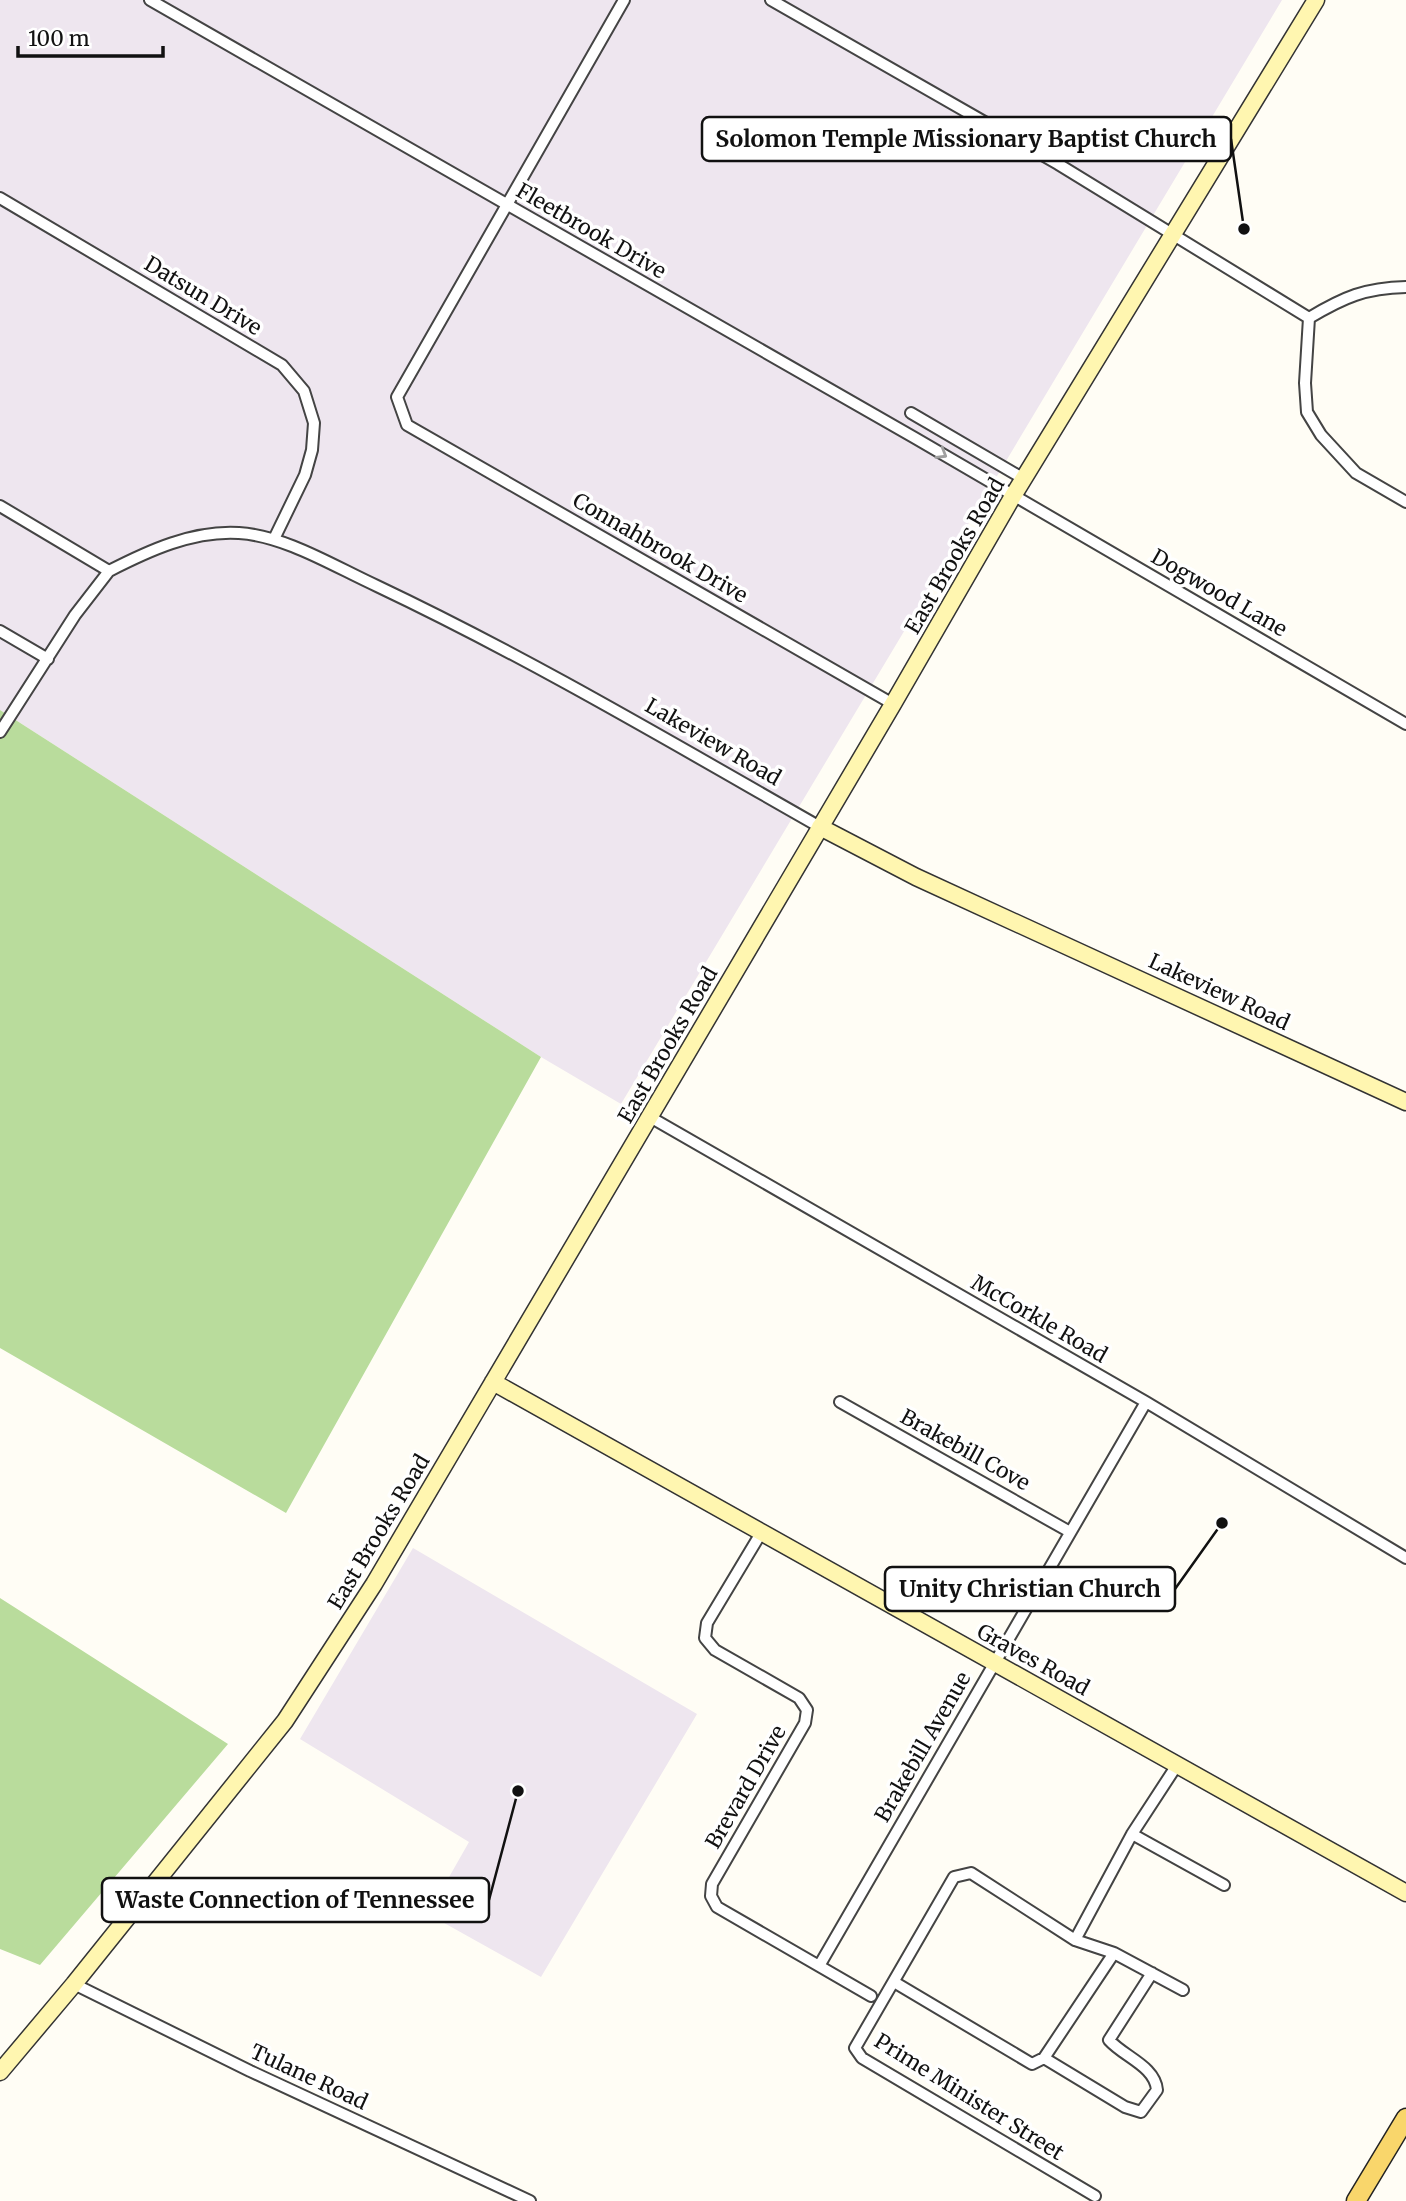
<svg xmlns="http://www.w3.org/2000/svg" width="1406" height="2201" font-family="Merriweather,serif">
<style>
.industrial{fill:#eee6ef}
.forest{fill:#b9dc9c}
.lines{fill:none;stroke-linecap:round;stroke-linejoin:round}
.street-casing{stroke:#444;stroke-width:14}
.secondary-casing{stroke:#333;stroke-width:19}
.primary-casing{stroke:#222;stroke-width:21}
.street{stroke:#fff;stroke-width:10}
.secondary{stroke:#fff6b0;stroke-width:16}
.primary{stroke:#f9d66b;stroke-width:18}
.oneway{stroke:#a0a0a0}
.labels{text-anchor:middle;stroke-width:7;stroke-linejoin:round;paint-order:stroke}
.street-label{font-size:21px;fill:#111;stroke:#fff}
.leader{fill:none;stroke:#111;stroke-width:2.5}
.callout-dot{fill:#111;stroke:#fff;stroke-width:2.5}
.callout{fill:#fff;stroke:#111;stroke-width:2.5}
.callout-label{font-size:23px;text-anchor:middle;font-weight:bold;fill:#111}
</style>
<rect width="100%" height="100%" fill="#fffdf5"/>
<path class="industrial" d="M 0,0 L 1282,0 L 621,1104 L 541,1057 L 0,710 Z
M 413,1548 L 697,1714 L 541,1977 L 428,1914 L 469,1842 L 300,1739 Z"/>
<path class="forest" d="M 0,710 L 541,1057 L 286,1513 L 0,1348 Z
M 0,1598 L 228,1744 L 40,1965 L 0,1949 Z"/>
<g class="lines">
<defs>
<path id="street" d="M 150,0 L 915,438 L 1406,724
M 624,0 L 397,397 L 407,425 L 893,704
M 771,0 L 1058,164 L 1309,318
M 0,198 L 282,365 L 304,391 L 314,423 L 312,450 L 305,475 L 274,539
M 1309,318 L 1305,383 L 1307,412 L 1321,435 L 1356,473 L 1406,502
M 1309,318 C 1344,297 1365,288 1406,287
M 911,413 L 1024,479
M 0,506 L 109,571 C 148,551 193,530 239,533 C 286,536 335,567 377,586 C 529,658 674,744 820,827
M 0,631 L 48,659
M 0,732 L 75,615 L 109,571
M 650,1117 L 1146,1402 L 1406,1558
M 840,1402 L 1070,1532
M 761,1533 L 707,1623 L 705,1638 L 715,1650 L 799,1698 L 807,1710 L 805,1723 L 712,1884 L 711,1896 L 717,1907 L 871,1996
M 1132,1834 L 1224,1885
M 1075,1940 L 1132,1834 L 1177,1765
M 819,1966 L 1146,1402
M 894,1982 L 1032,2064 L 1044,2058 L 1125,2107 L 1141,2112 L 1157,2090 C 1155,2066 1124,2057 1109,2040 L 1152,1973
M 74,1984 L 250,2071 L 530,2201
M 1044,2058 L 1114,1953
M 1095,2196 L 862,2058 L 855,2048 L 954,1877 L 971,1873 L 1075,1940 L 1114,1953 L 1183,1990"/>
<path id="secondary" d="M 820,827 L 916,877 L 1406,1102
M 493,1382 L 1406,1893
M 0,2072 L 74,1984 L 285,1721 L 374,1584 L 893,704 L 1013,496 L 1316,0"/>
<path id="primary" d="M 1356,2201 L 1406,2118"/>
</defs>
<use href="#street" class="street-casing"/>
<use href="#secondary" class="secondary-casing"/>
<use href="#primary" class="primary-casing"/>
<use href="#street" class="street"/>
<use href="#secondary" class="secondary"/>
<use href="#primary" class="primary"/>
</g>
<defs><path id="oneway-chevron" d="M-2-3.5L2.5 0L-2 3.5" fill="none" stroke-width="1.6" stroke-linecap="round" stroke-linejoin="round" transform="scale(1.75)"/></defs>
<use class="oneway" href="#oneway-chevron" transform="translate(942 454) rotate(31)"/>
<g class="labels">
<g class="street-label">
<text transform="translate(591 231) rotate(30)" y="7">Fleetbrook Drive</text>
<text transform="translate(203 296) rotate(31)" y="7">Datsun Drive</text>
<text transform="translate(660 548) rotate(30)" y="7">Connahbrook Drive</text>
<text transform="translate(955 556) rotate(-60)" y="7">East Brooks Road</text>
<text transform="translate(1219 593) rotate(30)" y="7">Dogwood Lane</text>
<text transform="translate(713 742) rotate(30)" y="7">Lakeview Road</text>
<text transform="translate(1219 992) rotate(25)" y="7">Lakeview Road</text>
<text transform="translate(668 1045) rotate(-60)" y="7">East Brooks Road</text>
<text transform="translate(1039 1319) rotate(30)" y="7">McCorkle Road</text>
<text transform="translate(965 1450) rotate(29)" y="7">Brakebill Cove</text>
<text transform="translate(379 1532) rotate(-59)" y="7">East Brooks Road</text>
<text transform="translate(1033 1660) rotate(29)" y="7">Graves Road</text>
<text transform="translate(923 1747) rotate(-60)" y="7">Brakebill Avenue</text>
<text transform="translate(746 1787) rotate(-60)" y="7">Brevard Drive</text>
<text transform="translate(309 2077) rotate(25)" y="7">Tulane Road</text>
<text transform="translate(969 2097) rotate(32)" y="7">Prime Minister Street</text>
</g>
</g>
<path class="leader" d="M1244 229L1231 139M1222 1523L1175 1589M518 1791L489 1900"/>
<g class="callout-dot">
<circle cx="1244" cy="229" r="7"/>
<circle cx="1222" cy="1523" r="7"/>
<circle cx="518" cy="1791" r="7"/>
</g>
<g class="callout">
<rect x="702" y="117" width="529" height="44" rx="7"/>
<rect x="885" y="1567" width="290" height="44" rx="7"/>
<rect x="102" y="1878" width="387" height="44" rx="7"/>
</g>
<g class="callout-label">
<text x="966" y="147">Solomon Temple Missionary Baptist Church</text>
<text x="1030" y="1597">Unity Christian Church</text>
<text x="295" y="1908">Waste Connection of Tennessee</text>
</g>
<path d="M18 46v10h145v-10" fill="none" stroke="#111111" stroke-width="3.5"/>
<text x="28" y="46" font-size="21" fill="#111111" stroke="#ffffff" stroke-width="5" paint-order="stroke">100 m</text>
</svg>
